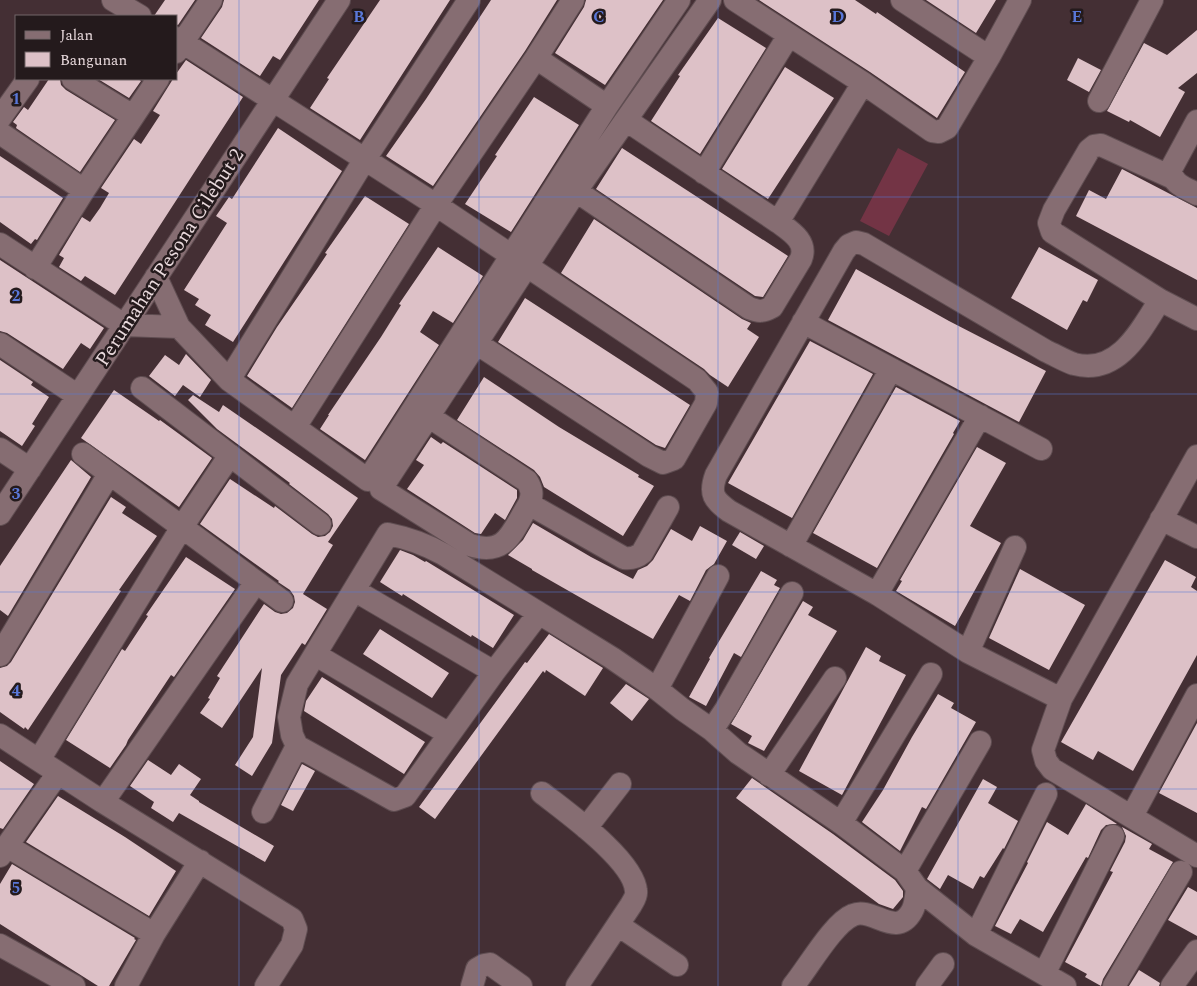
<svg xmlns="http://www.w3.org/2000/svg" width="1197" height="986" font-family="Spectral,serif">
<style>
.green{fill:#733445}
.building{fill:#ddc1c7}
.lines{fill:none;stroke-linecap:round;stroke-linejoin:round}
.street-casing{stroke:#5f4d51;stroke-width:24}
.street{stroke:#866d72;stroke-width:22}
.grid{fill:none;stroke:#5a78d9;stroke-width:1;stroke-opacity:0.55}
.labels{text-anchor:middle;stroke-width:5;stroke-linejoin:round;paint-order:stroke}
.street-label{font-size:20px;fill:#e8d9dc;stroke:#241a1c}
.grid-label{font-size:16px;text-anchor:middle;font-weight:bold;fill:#5a78d9;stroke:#241a1c;stroke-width:5;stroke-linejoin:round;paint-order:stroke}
</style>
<rect width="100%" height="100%" fill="#442f34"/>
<path class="green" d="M 898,148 L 928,164 L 889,236 L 860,221 Z"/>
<path class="building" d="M 165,0 L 195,0 L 178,25 L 176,24 L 176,16 L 154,16 Z
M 224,0 L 319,0 L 280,60 L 273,56 L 260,76 L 201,38 L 222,7 Z
M 380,0 L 450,0 L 360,140 L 310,108 L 329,79 L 327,78 Z
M 491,0 L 557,0 L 525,51 L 433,186 L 386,156 L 426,99 Z
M 586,0 L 663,0 L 605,85 L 555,53 L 584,7 Z
M 759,0 L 855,0 L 876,14 L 877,12 L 965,72 L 937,118 L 870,72 Z
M 926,0 L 996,0 L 976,33 Z
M 718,18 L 766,48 L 700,154 L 651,121 L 680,76 L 678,75 Z
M 1197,30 L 1197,73 L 1178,88 L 1185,92 L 1160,137 L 1130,120 L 1129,122 L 1107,111 L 1144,43 L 1167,55 Z
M 1078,58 L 1101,70 L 1089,92 L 1067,80 Z
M 186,60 L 243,97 L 115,295 L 85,276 L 81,281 L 59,267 L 64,258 L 59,255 L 82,217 L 90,222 L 100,208 L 109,193 L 101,188 L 134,139 L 141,144 L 160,115 L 153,111 L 173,79 L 176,79 L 176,74 Z
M 785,67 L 834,98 L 768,199 L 722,169 Z
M 49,79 L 60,79 L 61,85 L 66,90 L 115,120 L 80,172 L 16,128 L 17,125 L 13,122 L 24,107 L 28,110 Z
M 98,79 L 138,79 L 141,81 L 129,98 Z
M 534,97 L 579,125 L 511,232 L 465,204 L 497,156 L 495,155 Z
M 278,128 L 342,171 L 233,342 L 205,325 L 211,315 L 195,305 L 199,299 L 184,290 L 227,223 L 216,216 L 229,197 L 232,199 Z
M 622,148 L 788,256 L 763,297 L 755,296 L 596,189 Z
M 0,156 L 63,198 L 37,240 L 35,239 L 31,244 L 0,222 Z
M 1122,169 L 1197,208 L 1197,280 L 1076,216 L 1089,190 L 1106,199 Z
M 365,196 L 409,224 L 292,408 L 247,376 L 277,327 L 317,269 L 327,254 L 325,253 Z
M 594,219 L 742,319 L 751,323 L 747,329 L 759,337 L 728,387 L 710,375 L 704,369 L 561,273 Z
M 438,247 L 483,276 L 453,323 L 433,311 L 420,332 L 439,345 L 365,460 L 320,429 L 329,415 L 328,415 L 381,337 L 401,305 L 399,304 Z
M 1039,247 L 1098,280 L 1087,302 L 1083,300 L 1067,330 L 1011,298 Z
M 0,260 L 104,328 L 90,349 L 81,343 L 63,369 L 7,333 L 0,331 Z
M 856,269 L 949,321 L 1046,371 L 1019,422 L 828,320 Z
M 525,298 L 690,405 L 665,448 L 656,445 L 498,342 Z
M 810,341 L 873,374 L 792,518 L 728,483 Z
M 186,354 L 211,380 L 200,397 L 183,385 L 175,396 L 149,376 L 165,355 L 179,365 Z
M 0,360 L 33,382 L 31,385 L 49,397 L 32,424 L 35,426 L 22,446 L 0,431 Z
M 484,377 L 559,427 L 639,475 L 638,477 L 654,486 L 623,536 L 544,487 L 540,477 L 534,470 L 457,420 Z
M 896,387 L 960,421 L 953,433 L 954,434 L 877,568 L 813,533 Z
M 114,390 L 159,421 L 160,420 L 212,458 L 179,507 L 81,438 Z
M 193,395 L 219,412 L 223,405 L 358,498 L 328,542 L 333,545 L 303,594 L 327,609 L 305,645 L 302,643 L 281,675 L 272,743 L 252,776 L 235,765 L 253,737 L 262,668 L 222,728 L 200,713 L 210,699 L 208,698 L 220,678 L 217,676 L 264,604 L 275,612 L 281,614 L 287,613 L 293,608 L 295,602 L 294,596 L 290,590 L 278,582 L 279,581 L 200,524 L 230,479 L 274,508 L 275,506 L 312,534 L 318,537 L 325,536 L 330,532 L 333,526 L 332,519 L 328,514 L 289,484 L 290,483 L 217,429 L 188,400 Z
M 431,437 L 441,444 L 443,442 L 517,490 L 517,498 L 505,520 L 495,513 L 481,534 L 475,533 L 407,489 L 424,465 L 416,460 Z
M 977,447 L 1006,463 L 970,526 L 1001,543 L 955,626 L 896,591 L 902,581 L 900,580 Z
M 71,460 L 91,477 L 8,616 L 0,610 L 0,566 Z
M 111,497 L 126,507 L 122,513 L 157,536 L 119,590 L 121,591 L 28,730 L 25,727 L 24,729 L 0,712 L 0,668 L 7,666 L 11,662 Z
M 533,523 L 591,557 L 633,579 L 638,570 L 647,566 L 653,560 L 671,529 L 692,541 L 700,526 L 727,541 L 714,564 L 706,570 L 690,601 L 679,595 L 653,639 L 532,570 L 532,569 L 508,555 L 523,540 Z
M 740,532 L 764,546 L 756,559 L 732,545 Z
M 400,550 L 413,555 L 425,562 L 426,561 L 514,615 L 493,648 L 472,635 L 471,637 L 403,594 L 402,596 L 380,582 Z
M 186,557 L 235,589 L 174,677 L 171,675 L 128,740 L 126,745 L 110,768 L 66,740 L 122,649 L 125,651 L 148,616 L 146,615 Z
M 1165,560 L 1196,577 L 1191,587 L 1197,591 L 1197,655 L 1133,771 L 1098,751 L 1093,760 L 1061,742 Z
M 1020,569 L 1085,605 L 1049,670 L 989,638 Z
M 761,571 L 777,580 L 774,585 L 780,588 L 741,657 L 734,653 L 706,706 L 689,697 L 710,659 L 709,658 Z
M 803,601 L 813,607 L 808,615 L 837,631 L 764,751 L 748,743 L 752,736 L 731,724 Z
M 380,629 L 449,673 L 432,698 L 363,654 Z
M 549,634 L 603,668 L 585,696 L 546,670 L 545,673 L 543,671 L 435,819 L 419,807 L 525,662 L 527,663 Z
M 866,647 L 881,656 L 879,661 L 906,675 L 842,795 L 799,771 Z
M 322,677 L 425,742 L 404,774 L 304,711 L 306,701 Z
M 626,684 L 649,699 L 632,721 L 610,703 Z
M 938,694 L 954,703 L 951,708 L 976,722 L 926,809 L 922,807 L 900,851 L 862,822 L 883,790 L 912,737 Z
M 1197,723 L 1197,813 L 1159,793 Z
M 148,760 L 171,775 L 179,764 L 201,779 L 190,795 L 199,801 L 199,802 L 274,846 L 265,862 L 179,813 L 173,822 L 151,808 L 154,802 L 130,786 Z
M 0,761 L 34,784 L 3,829 L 0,828 Z
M 302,764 L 315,771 L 293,811 L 281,805 Z
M 752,778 L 833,834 L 895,880 L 903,891 L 903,897 L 893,909 L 879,904 L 736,798 Z
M 983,779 L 997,787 L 988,803 L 1018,821 L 1004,849 L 1003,848 L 984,878 L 980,876 L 973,889 L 948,875 L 940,889 L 927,879 Z
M 58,796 L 125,837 L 176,871 L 149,916 L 26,842 Z
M 1086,804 L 1117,824 L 1106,825 L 1101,830 L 1088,858 L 1086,857 L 1043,932 L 1020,919 L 1011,934 L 995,926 L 1028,863 L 1027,862 L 1047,822 L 1068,835 Z
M 1122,827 L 1152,844 L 1149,849 L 1173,862 L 1103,979 L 1101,986 L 1085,977 L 1087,974 L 1065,962 L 1113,872 L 1110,871 L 1125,842 L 1126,836 Z
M 12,864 L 135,938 L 134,939 L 136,940 L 109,986 L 98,986 L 0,924 L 0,884 Z
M 1188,887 L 1197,892 L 1197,936 L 1168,920 Z
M 1139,970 L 1160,983 L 1159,986 L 1129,986 Z"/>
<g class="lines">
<defs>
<path id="street" d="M 113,0 L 140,16
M 735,0 L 863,83 L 932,131 L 939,132 L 947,128 L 989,57 L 1020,0
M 902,0 L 989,57
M 176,38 L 436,205 L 697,380 L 707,392 L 706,403 L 674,459 L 663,463 L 649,456 L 476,343
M 176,52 L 211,0
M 536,58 L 607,106
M 73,79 L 133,116
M 1099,101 L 1152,0
M 0,118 L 28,79
M 1197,121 L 1171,169 C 1171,184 1186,188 1197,194
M 0,133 L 84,190
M 704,173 L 789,35
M 576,191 L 749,308 C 759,312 763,312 772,307 L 801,259 C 808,241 790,231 778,222 L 626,120
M 778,222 L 863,83
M 0,244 L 124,325 L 179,327
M 35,268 L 84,190 L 158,79
M 156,277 L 179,327 L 229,380 L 368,480 L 607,106 L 679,0
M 1160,300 L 1052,232 L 1049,223 L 1054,210 L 1089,150 L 1094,146 L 1101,145 L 1171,177
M 1197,319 L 1160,300 C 1141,330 1118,376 1074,364 C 1065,361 1055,355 1046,351 L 864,244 L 856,242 L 849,245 L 844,251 L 716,475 C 709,494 714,500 729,511 L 877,594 L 968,652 L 1061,699 L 1043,750 L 1046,761 L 1052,769 L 1197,856
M 803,322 L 1041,449
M 0,344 L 78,396
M 229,380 L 365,159 L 469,0
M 142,388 L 320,524
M 428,416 L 527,481 C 532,489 533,495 529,504 L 624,558 C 631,559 636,558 642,553 L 668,507
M 295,427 L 436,205 L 536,58 L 573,0
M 0,449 L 30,469
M 83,454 L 282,601
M 529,504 C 512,531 507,557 470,545 L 381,489 L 576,191 L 710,0
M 0,514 L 339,0
M 1161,519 L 1197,537
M 791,546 L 891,369
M 354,590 L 494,672
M 792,593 L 726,709 L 712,730 L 738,753 L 841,823 L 905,871 L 917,888 L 976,935 L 1065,986
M 877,594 L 980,416
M 968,652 L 1015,547
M 0,655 L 109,474
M 316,655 L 449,734
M 657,689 L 718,576
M 1061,699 L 1197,456
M 0,735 L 103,802 L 292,919 L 296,929 L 292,945 L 266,986
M 297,746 L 394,800 L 405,796 L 494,672 L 539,613
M 39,760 L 182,527 L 230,455
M 769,775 L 835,678
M 542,793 C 566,812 634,860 636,891 C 637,896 633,901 631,905 L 577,986
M 103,802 L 256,582
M 263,812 L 297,746 L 292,735 L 289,717 L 297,684 L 388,534 C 408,538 425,544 443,554 L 612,658 L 657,689 L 682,709 L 712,730
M 1132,816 L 1197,695
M 841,823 L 931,674
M 586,828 L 620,784
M 7,846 L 154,934
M 0,856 L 58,773
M 905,871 L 980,742
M 618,925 L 677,965
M 976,935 L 1046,794
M 0,945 L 74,986
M 1044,974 L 1113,836
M 126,986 L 154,934 L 200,861
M 472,986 L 477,969 L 484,965 L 490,964 L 521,986
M 793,986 C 808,968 833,923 853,915 C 873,906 896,940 912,911 C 916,904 916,895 917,888
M 927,986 L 943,964
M 1114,986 L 1181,872
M 1172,986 L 1197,951"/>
</defs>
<use href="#street" class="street-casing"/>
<use href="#street" class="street"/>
</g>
<path class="grid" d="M 239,0 L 239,986M 479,0 L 479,986M 718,0 L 718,986M 958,0 L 958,986M 0,197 L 1197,197M 0,394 L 1197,394M 0,592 L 1197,592M 0,789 L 1197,789"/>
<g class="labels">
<g class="street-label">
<text transform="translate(169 257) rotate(-57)" y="7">Perumahan Pesona Cilebut 2</text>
</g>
</g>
<g class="grid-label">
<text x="359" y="22">B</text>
<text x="599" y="22">C</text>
<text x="838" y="22">D</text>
<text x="1077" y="22">E</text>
<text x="16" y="104">1</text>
<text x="16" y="301">2</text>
<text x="16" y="499">3</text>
<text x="16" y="696">4</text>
<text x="16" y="893">5</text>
</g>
<rect x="15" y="15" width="162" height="65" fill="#241a1c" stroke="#726669"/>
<rect x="25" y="31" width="25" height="8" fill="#866d72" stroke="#726669"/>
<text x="60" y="40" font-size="15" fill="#e8d9dc">Jalan</text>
<rect x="25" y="52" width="25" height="15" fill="#ddc1c7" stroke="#726669"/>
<text x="60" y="65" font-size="15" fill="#e8d9dc">Bangunan</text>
</svg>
